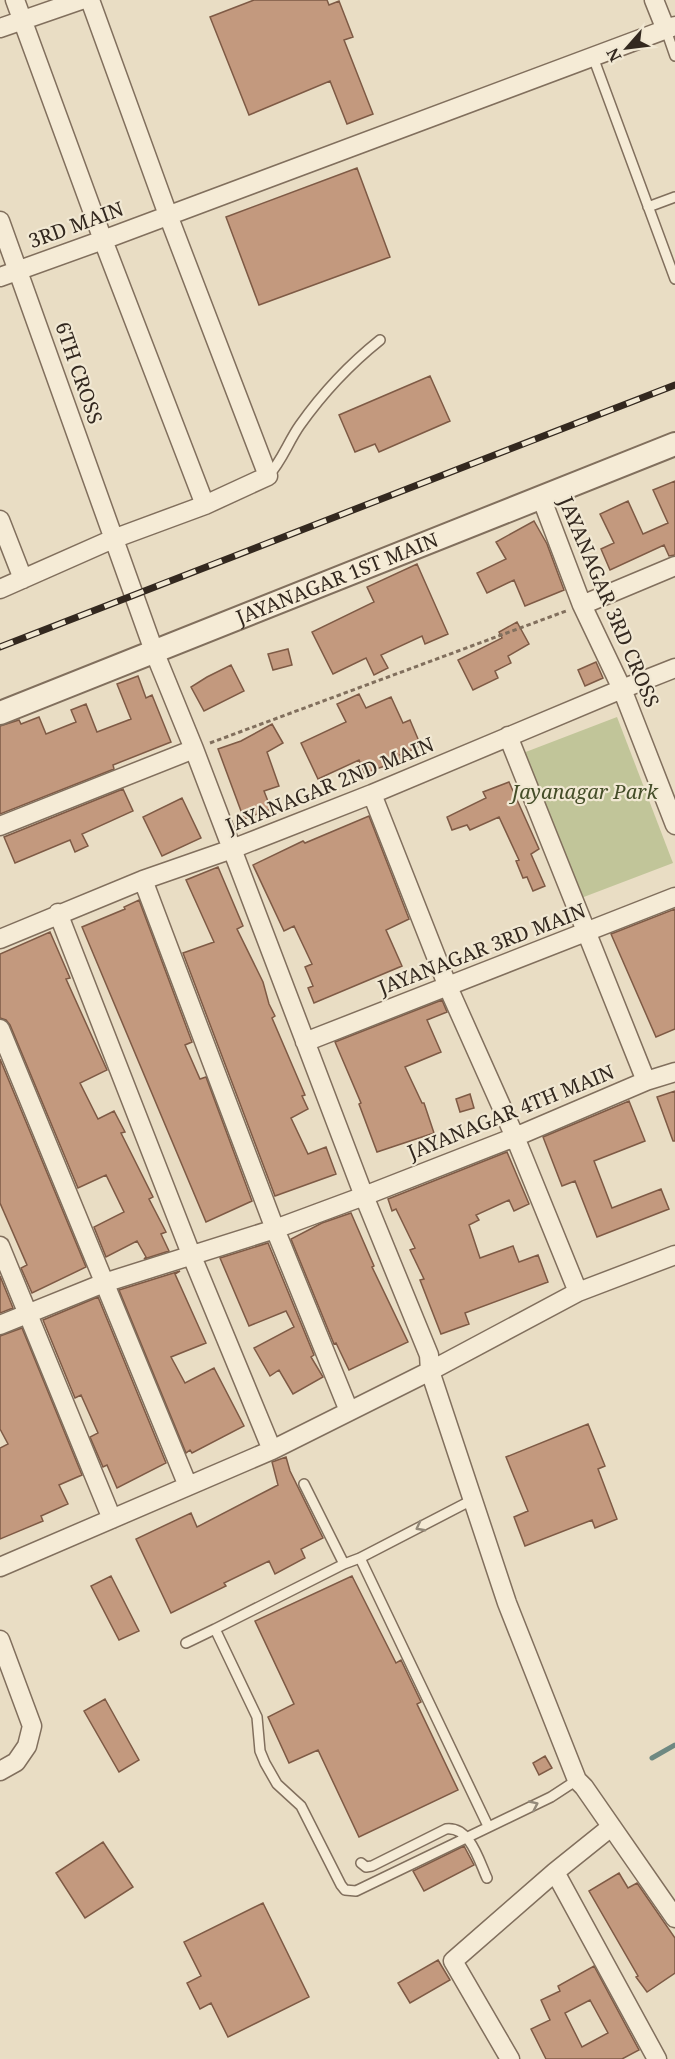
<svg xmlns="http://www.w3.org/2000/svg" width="675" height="2059" font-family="'Noto Serif',serif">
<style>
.green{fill:#c1c599}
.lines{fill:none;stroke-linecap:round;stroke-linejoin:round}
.stream{stroke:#6e8982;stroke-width:5}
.building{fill:#c3997e;stroke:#7e5a45;stroke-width:1.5;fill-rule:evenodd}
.service-casing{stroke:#816f5d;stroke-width:12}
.minor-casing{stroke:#816f5d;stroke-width:21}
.tertiary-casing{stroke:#816f5d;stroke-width:26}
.path{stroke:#816f5d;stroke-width:3;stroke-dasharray:4.5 3;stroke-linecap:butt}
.service{stroke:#f5ebd6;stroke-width:9}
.minor{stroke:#f5ebd6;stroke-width:18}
.tertiary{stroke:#f5ebd6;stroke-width:22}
.rail-casing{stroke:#33281f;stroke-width:7}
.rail{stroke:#f1e8d3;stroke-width:4.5;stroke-dasharray:14;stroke-linecap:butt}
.oneway{stroke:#948a7a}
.labels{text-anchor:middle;stroke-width:4.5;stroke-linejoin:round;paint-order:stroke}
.street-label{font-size:20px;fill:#33281f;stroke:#f1e8d3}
.park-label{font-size:20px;font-style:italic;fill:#444d28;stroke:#f1e8d3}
</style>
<rect width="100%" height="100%" fill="#e9ddc4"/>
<path class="green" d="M 617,717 L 673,863 L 568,903 L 510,758 Z"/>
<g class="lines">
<path class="stream" d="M 652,1758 L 675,1745"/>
</g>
<path class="building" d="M 254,0 L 327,0 L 329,5 L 339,1 L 353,37 L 344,40 L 373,114 L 347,124 L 330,81 L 249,115 L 210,17 Z
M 357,168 L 390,257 L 259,305 L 226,217 Z
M 430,376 L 450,421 L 379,452 L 375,444 L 355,452 L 339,415 Z
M 675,481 L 675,555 L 669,556 L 664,545 L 610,570 L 601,549 L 614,543 L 600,514 L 628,501 L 643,534 L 668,523 L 653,490 Z
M 534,521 L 547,544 L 564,590 L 525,606 L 514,580 L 487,593 L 477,573 L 506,559 L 496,542 Z
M 417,564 L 448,634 L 425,644 L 422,636 L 381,655 L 388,668 L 374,675 L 366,658 L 333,674 L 312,632 L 374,602 L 367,587 Z
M 517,622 L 529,644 L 508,656 L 511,663 L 495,671 L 498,678 L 473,690 L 458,660 L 502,638 L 499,632 Z
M 288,649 L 292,665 L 273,670 L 268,654 Z
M 596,662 L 603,678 L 585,686 L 578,670 Z
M 231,665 L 244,691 L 204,711 L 191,687 L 207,677 Z
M 138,676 L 146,698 L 152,695 L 171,742 L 113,765 L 114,769 L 0,814 L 0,726 L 19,720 L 21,724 L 39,717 L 46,734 L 76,722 L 71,710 L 86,704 L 97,732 L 131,719 L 117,684 Z
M 359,694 L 366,708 L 391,697 L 403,723 L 410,720 L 421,746 L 400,755 L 406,759 L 364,773 L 359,760 L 318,779 L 301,743 L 346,722 L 337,704 Z
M 272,724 L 283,743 L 267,752 L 279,786 L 264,791 L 271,809 L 244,819 L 218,749 L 241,741 Z
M 509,782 L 539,849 L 531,854 L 545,886 L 533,891 L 527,877 L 523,878 L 516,861 L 519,860 L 499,817 L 470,830 L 467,825 L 452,830 L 447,817 L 486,798 L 483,792 Z
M 123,789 L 133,811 L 82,834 L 88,846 L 75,852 L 70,840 L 15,863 L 4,837 Z
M 182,798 L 201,838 L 162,856 L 143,817 Z
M 369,816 L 409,919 L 386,930 L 402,966 L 314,1003 L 308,988 L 313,986 L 305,967 L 312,964 L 294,926 L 284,931 L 253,865 L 303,841 L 305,843 Z
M 218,867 L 243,926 L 237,929 L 263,982 L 269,1004 L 275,1016 L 272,1018 L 305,1095 L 302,1096 L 308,1109 L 291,1118 L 308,1154 L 326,1147 L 336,1174 L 275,1196 L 183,953 L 214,942 L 186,880 Z
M 139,900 L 192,1042 L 185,1045 L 200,1079 L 206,1077 L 252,1201 L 206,1222 L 82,927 L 125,909 L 124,907 Z
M 675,909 L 675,1029 L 656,1037 L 611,934 Z
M 50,932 L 70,978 L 66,979 L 107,1070 L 80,1083 L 98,1119 L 114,1111 L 125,1132 L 121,1133 L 153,1197 L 149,1199 L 166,1232 L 161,1234 L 169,1251 L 144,1259 L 146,1257 L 137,1241 L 106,1257 L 94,1227 L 124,1212 L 106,1175 L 78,1188 L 10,1025 L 6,1020 L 0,1018 L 0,954 Z
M 442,1000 L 447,1012 L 427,1020 L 441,1052 L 405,1067 L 422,1103 L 424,1103 L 434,1133 L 377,1152 L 359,1104 L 361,1103 L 335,1042 Z
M 0,1059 L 86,1267 L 32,1293 L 21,1268 L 27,1265 L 0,1203 Z
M 675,1091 L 675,1141 L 673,1141 L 657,1097 Z
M 470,1094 L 474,1108 L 460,1112 L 456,1099 Z
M 629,1101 L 645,1141 L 594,1161 L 612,1208 L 661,1189 L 669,1209 L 597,1237 L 575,1181 L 562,1186 L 543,1137 Z
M 507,1152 L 529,1204 L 514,1211 L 509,1200 L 476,1215 L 479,1220 L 469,1225 L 480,1258 L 513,1246 L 519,1262 L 538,1255 L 548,1282 L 465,1313 L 469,1324 L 441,1334 L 420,1280 L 424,1279 L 410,1250 L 415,1248 L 396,1209 L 392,1211 L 388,1199 Z
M 351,1213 L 374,1266 L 372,1267 L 408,1342 L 349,1370 L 336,1343 L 334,1344 L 291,1239 L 322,1223 Z
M 268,1243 L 314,1355 L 311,1357 L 323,1377 L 293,1394 L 279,1370 L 270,1376 L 254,1348 L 294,1327 L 286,1311 L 249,1326 L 220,1258 Z
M 180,1271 L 175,1274 L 206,1343 L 171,1357 L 185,1383 L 214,1368 L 244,1426 L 192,1453 L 190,1450 L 186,1453 L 119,1290 Z
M 0,1276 L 13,1308 L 0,1313 Z
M 98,1297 L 166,1463 L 117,1488 L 107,1465 L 103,1467 L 90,1437 L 98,1433 L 81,1395 L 75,1398 L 43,1320 Z
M 22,1328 L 82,1475 L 59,1485 L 68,1504 L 41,1516 L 43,1521 L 0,1539 L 0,1448 L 8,1444 L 0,1429 L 0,1336 Z
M 588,1424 L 605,1466 L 598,1469 L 617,1519 L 595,1528 L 592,1520 L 525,1546 L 514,1517 L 528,1511 L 506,1457 Z
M 286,1457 L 290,1471 L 323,1538 L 301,1549 L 305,1558 L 275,1574 L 269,1561 L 224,1583 L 226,1586 L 171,1613 L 136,1539 L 191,1513 L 197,1527 L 278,1485 L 272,1462 Z
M 111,1576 L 139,1631 L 119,1640 L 91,1586 Z
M 352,1576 L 396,1663 L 401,1660 L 421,1702 L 417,1704 L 458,1790 L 359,1837 L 318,1750 L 289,1763 L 268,1717 L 294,1704 L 255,1621 Z
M 105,1699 L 139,1760 L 119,1772 L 84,1711 Z
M 545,1756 L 552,1768 L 539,1775 L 533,1763 Z
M 103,1842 L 133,1887 L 85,1918 L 56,1873 Z
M 464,1846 L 474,1865 L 424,1891 L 413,1871 Z
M 619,1873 L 628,1888 L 637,1883 L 675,1938 L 675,1973 L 647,1992 L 636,1977 L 638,1976 L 589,1891 Z
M 263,1903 L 309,1997 L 228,2037 L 211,2003 L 200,2009 L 187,1983 L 201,1976 L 184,1942 Z
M 438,1960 L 450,1980 L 410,2003 L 398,1983 Z
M 594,1966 L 639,2050 L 622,2059 L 546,2059 L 531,2029 L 550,2020 L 541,2000 L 560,1991 L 558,1986 ZM 590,2000 L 608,2033 L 582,2047 L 565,2013 Z"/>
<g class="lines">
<defs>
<path id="service" d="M 666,30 L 675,56
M 593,57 L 675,279
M 648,207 L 675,197
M 268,476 C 282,461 288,442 300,425 C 322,394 350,364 380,340
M 304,1484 L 344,1564
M 360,1558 L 488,1826
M 215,1629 L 344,1564 L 360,1558 L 472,1500
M 186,1643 L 215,1629 L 257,1717 L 260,1751 L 265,1763 L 277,1784 L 301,1806 L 341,1885 L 345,1890 L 356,1891 L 551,1797 L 577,1780
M 361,1863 L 366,1867 L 372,1866 L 446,1829 C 470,1826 479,1861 487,1878"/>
<path id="minor" d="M 15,0 L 103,240 L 205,505
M 654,0 L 666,30
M 0,28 L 81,0
M 0,221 L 154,651 L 194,749 L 364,1196 L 429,1355 L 430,1371 L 507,1603 L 577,1780 L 584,1787 L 675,1918
M 0,277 L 103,240 L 675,26
M 541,497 L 582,605 L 622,689 L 675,825
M 0,520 L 23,579
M 0,589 L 113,539 L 205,505 L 268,476 L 168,215 L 90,0
M 582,605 L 675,566
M 508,736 L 646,1081
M 372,794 L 448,987 L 515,1137 L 578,1292
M 0,826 L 194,749
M 143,880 L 275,1229 L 349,1411
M 58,913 L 191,1254 L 272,1450
M 0,939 L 143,880 L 232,849 L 372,794 L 622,689 L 675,668
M 0,1029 L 188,1486
M 305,1042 L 675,897
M 0,1246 L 112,1519
M 0,1325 L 104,1283 L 275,1229 L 364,1196 L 515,1137 L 646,1081 L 675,1072
M 0,1567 L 272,1450 L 430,1371 L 578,1292 L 675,1255
M 0,1640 L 32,1726 L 27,1746 L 16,1762 L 0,1771
M 555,1872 L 657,2059
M 510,2059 L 453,1961 L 555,1872 L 611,1827"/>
<g id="tertiary">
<path id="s1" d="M 0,713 L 675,444"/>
</g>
</defs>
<use href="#service" class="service-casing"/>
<use href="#minor" class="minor-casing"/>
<use href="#tertiary" class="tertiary-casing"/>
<path class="path" d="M 210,743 L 566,611"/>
<use href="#service" class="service"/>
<use href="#minor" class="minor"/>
<use href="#tertiary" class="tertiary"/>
<defs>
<path id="rail" d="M 0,647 L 675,385"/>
</defs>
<use href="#rail" class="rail-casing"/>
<use href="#rail" class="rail"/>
</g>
<defs><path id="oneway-chevron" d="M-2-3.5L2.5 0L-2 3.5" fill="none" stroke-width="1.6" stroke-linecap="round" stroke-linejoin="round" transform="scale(1.5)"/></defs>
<g class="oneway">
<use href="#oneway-chevron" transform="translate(420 1527) rotate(152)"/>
<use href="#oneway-chevron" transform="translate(534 1805) rotate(-25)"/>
</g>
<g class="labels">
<g class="street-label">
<text transform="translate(76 225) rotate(-20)" y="7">3RD MAIN</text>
<text transform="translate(79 373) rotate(71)" y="7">6TH CROSS</text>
<text dy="7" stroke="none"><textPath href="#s1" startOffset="363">JAYANAGAR 1ST MAIN</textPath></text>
<text transform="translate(609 602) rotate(67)" y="7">JAYANAGAR 3RD CROSS</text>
<text transform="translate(330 785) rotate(-22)" y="7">JAYANAGAR 2ND MAIN</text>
<text transform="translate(482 949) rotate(-21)" y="7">JAYANAGAR 3RD MAIN</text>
<text transform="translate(511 1112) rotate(-22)" y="7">JAYANAGAR 4TH MAIN</text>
</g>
<g class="park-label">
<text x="585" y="799">Jayanagar Park</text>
</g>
</g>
<g transform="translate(627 48) rotate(242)" stroke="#f1e8d3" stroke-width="4.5" paint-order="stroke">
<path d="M0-4.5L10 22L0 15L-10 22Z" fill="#33281f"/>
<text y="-9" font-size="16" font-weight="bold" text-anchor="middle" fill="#33281f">N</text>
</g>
</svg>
